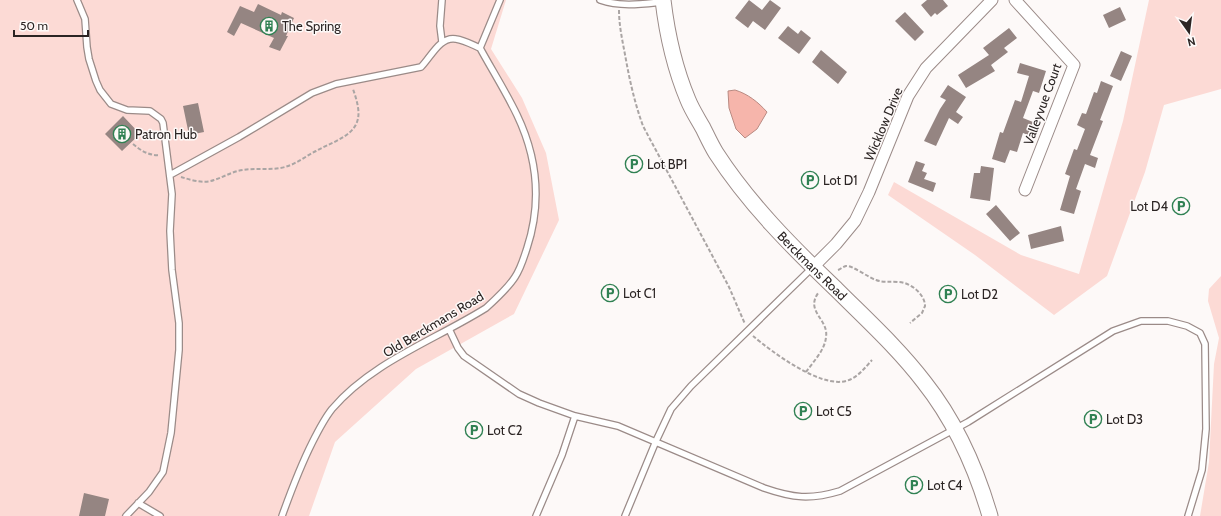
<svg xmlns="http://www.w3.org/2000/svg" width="1221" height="516" font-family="Cabin,sans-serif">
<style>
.green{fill:#fcdad5}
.water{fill:#f6b5ab;stroke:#b98a82}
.building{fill:#958582}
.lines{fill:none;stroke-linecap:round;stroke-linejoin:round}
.service-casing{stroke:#9b8b88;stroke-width:8}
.minor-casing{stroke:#9b8b88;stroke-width:13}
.secondary-casing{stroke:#9b8b88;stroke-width:17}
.path{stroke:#aaa5a4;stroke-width:2;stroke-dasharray:4 2;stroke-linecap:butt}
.service{stroke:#fff;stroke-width:5.5}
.minor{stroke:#fff;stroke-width:11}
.secondary{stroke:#fff;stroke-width:15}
.labels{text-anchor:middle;stroke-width:3;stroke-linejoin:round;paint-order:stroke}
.poi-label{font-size:13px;fill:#2b2423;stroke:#fdf9f8;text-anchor:start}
.street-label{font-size:13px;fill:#2b2423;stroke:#fdf9f8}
</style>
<rect width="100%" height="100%" fill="#fdf9f8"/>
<path class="green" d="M 0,0 L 506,0 L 491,49 L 522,98 L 546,153 L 559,220 L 514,314 L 416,369 L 335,442 L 309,516 L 0,516 Z
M 1149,0 L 1221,0 L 1221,89 L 1164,105 L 1145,172 L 1107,276 L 1054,315 L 975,255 L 888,195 L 894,182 L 1021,255 L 1079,274 L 1123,121 Z
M 1221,276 L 1221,516 L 1200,516 L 1209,462 L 1214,364 L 1219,338 L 1208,301 L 1209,289 Z"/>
<path class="water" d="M 735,90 C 748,94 758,102 767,112 L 757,129 L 745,138 L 736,129 L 729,108 L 728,91 Z"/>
<path class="building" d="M 749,0 L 762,10 L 770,0 L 781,8 L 765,30 L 753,21 L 748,28 L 735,18 Z
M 927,0 L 943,0 L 948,6 L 937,15 L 935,13 L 931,17 L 921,5 Z
M 258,4 L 281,15 L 282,12 L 294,18 L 286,36 L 288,36 L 280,51 L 269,47 L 274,38 L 241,23 L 234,36 L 227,32 L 240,6 L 254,12 Z
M 1120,7 L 1126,20 L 1109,28 L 1103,15 Z
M 905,12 L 924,32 L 915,41 L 895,21 Z
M 788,26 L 798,34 L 801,30 L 811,38 L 799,54 L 778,38 Z
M 1009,28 L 1017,38 L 1004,48 L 1008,52 L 991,65 L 995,71 L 966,88 L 958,75 L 989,55 L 983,48 Z
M 821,50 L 847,72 L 838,84 L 812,62 Z
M 1121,51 L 1132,56 L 1121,81 L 1110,76 Z
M 1020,63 L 1046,71 L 1039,93 L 1033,91 L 1023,118 L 1033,122 L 1028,135 L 1023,133 L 1017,152 L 1010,150 L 1005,163 L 992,159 L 1000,132 L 1003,133 L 1015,100 L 1021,102 L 1029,76 L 1017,73 Z
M 1101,81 L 1113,86 L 1100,120 L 1103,121 L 1090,155 L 1098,158 L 1095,168 L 1085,164 L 1076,189 L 1081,191 L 1074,214 L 1060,210 L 1070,176 L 1065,174 L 1074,149 L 1077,150 L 1085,129 L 1077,125 L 1082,113 L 1086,114 L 1094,92 L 1097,93 Z
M 948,85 L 966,97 L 956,112 L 963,117 L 958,124 L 949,118 L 936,146 L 924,141 L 940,109 L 946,100 L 940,97 Z
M 198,103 L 204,132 L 189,135 L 183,106 Z
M 123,116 L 140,134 L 122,151 L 105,134 Z
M 916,161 L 925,164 L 922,171 L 927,173 L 924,179 L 936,183 L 933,192 L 908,182 Z
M 981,166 L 994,168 L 990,201 L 970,198 L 974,173 L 980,173 Z
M 996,205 L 1020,233 L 1010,241 L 986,214 Z
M 1061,226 L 1064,241 L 1031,249 L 1028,235 Z
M 84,493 L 109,499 L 105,516 L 79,516 Z"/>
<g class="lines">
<defs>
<path id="service" d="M 77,0 L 85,19 L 87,47 L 89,59 L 96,81 L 100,90 L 111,104 L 127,110 L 150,111 L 161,119 L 163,123 L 172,194 L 170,231 L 172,270 L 179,323 L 179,350 L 171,433 L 163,472 L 149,492 L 126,516
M 442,0 L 440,26 L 442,42
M 600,0 C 620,7 642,4 661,2
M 170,175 L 239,137 L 312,93 L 336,84 L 421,67 C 431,57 440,36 456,39 C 464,40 473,45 480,48
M 449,329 L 458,348 L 464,356 L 519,394 L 539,403 L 575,416 L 618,426 L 764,488 C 793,498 810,500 840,491 L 968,422 L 1113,331 L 1141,321 L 1168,321 L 1187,326 L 1200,333 L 1205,344 L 1206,429 L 1202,470 L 1188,516
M 138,503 L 160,516
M 282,516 C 291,491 300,467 312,443 C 318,431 324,419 332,409 C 372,362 435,340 486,308 C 497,298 508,288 515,277 C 521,268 524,257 527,248 C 542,202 538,159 517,115 C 506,92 492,70 480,48 L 500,0
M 536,516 L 562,455 L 575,416
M 625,516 L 656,441 L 671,409 L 691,386 L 813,267"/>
<path id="minor" d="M 1015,0 L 1074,65 L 1025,190
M 813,267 L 836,244 L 855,221 L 869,192 L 908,96 L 926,68 L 992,0"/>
<g id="secondary">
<path id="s1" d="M 663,0 C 667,34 675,69 688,100 C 692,110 698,119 703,128 C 707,136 711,145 716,153 C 749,204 792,247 836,289 C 866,319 898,348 924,382 C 955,421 976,468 990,516"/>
</g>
</defs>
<use href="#service" class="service-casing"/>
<use href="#minor" class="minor-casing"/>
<use href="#secondary" class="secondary-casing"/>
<path class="path" d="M 619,10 C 619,27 623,43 626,60 C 630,82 635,104 643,126 L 729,287 L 745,324
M 133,144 C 141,151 150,156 160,155
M 181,177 C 191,180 204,184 214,180 C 224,177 233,171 243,170 C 255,168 268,170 280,168 C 294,166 304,157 316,151 C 328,144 352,137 357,122 C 361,112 356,98 353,89
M 838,270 C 841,269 842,267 846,266 C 852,265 869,278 876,280 C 884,283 890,281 898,282 C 910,282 925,294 925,306 L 922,313 L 910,323
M 753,336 C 772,352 820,388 846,381 C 857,378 864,369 872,360
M 806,372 C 813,362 825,350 826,337 C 829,319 804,311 819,292"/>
<use href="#service" class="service"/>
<use href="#minor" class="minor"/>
<use href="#secondary" class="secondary"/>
</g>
<defs>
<symbol id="building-ring" viewBox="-11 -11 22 22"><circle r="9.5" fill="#fdf9f8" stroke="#308153" stroke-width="1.5"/><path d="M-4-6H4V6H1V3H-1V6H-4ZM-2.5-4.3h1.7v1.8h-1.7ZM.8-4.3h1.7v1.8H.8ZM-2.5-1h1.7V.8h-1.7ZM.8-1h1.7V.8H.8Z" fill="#308153"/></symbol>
<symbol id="parking-ring" viewBox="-11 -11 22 22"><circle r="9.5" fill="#fdf9f8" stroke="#308153" stroke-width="1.5"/><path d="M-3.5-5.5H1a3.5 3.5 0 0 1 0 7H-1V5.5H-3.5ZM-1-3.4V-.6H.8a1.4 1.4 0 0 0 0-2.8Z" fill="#308153"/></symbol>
</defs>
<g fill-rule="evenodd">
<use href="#building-ring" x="259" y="16" width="20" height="20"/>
<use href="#building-ring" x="112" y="124" width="20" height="20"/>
<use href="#parking-ring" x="624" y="154" width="20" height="20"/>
<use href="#parking-ring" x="800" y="170" width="20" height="20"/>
<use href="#parking-ring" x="1171" y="196" width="20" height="20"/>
<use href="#parking-ring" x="600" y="283" width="20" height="20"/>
<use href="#parking-ring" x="938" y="284" width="20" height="20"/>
<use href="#parking-ring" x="793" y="401" width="20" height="20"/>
<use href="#parking-ring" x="1083" y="409" width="20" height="20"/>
<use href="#parking-ring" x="464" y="420" width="20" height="20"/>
<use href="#parking-ring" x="904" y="475" width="20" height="20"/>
</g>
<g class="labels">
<g class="poi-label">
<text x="282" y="31">The Spring</text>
<text x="135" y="139">Patron Hub</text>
<text x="647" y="169">Lot BP1</text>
<text x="823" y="185">Lot D1</text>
<text x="1168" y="211" text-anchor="end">Lot D4</text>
<text x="623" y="298">Lot C1</text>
<text x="961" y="299">Lot D2</text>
<text x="816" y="416">Lot C5</text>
<text x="1106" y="424">Lot D3</text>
<text x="487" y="435">Lot C2</text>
<text x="927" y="490">Lot C4</text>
</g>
<g class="street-label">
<text transform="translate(1042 104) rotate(-70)" y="5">Valleyvue Court</text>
<text transform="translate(883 124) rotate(-67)" y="5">Wicklow Drive</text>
<text dy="5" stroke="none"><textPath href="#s1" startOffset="312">Berckmans Road</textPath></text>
<text transform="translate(433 324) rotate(-31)" y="5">Old Berckmans Road</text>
</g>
</g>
<g transform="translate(1189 32) rotate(166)" stroke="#fdf9f8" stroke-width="3" paint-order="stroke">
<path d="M0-3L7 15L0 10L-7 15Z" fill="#2b2423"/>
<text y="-6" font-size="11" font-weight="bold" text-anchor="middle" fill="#2b2423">N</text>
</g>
<path d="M14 30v6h74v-6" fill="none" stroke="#2b2423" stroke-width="2"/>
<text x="20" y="30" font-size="12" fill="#2b2423" stroke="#fdf9f8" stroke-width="3" paint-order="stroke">50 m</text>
</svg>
